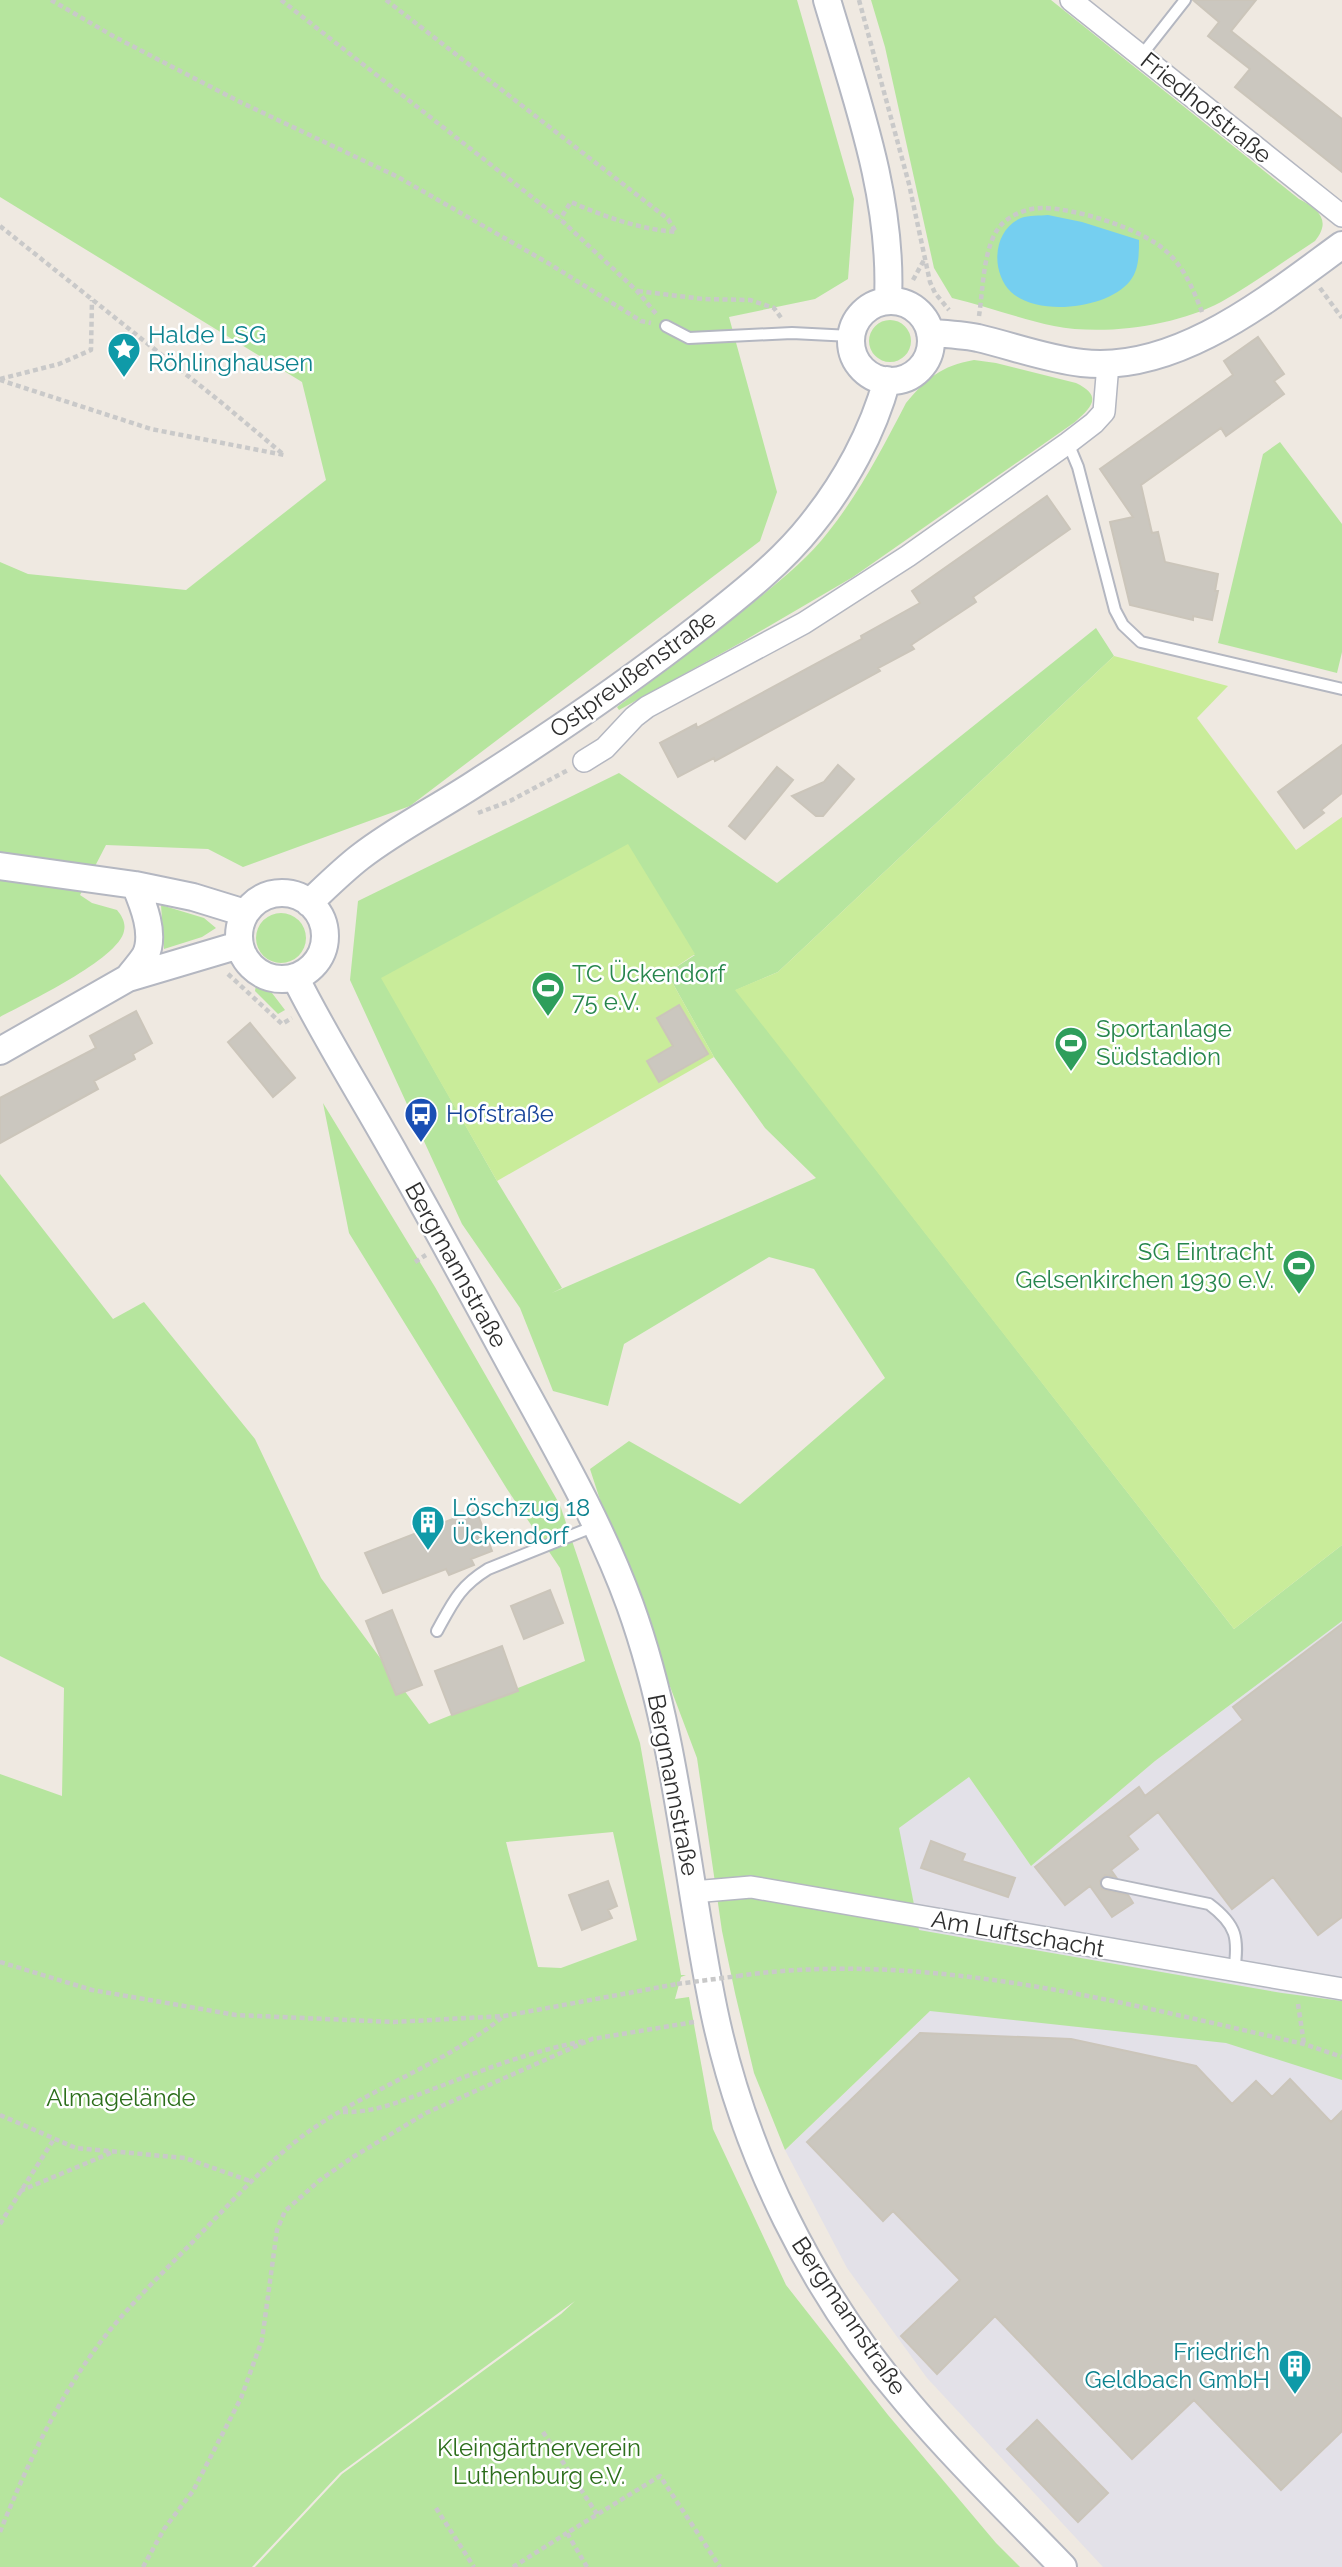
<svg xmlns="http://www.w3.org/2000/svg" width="1342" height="2567" font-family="Raleway,sans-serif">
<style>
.industrial{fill:#e3e1e8}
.green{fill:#b6e59e;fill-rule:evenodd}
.pitch{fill:#c9ec9a}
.water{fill:#75cff0}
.building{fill:#cbc7bf;stroke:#cbc5ba;stroke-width:2}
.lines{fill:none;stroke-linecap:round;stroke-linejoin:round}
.service-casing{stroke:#b4b7c1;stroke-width:14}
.minor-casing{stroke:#b4b7c1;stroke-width:24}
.tertiary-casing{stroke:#b4b7c1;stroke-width:30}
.path{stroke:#c9c9c9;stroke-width:4.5;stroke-dasharray:5 3.5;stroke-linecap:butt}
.service{stroke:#fff;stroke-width:10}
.minor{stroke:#fff;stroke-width:21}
.tertiary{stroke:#fff;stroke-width:26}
.path-bridge{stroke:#c9c9c9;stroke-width:4.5;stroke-dasharray:5 3.5;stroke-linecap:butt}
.labels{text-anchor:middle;stroke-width:5;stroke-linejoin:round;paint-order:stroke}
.street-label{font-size:24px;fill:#2e2e2e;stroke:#fff}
.culture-label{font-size:24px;fill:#0d838f;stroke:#fff;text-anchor:start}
.leisure-label{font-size:24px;fill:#27864d;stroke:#fff;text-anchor:start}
.transit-label{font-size:24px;fill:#164399;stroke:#fff;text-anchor:start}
.park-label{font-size:24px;fill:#2c6e1b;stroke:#fff}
</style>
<rect width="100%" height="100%" fill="#efe9e1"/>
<path class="industrial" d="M 1342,1621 L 1342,2567 L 1103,2567 L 927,2378 L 847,2268 L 785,2150 L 930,2011 L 919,1930 L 898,1828 L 969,1777 L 1031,1866 L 1155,1761 Z"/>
<path class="green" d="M 0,0 L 797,0 L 854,199 L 848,279 L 815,299 L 729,317 L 777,492 L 760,541 L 410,806 L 243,867 L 208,849 L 106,845 L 80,895 L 92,903 L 117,910 C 122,916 126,923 124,931 C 119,959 26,1003 0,1017 L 0,562 L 28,574 L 186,590 L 326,480 L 302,382 L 0,197 Z
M 871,0 L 1051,0 L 1299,199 C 1318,209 1332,220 1315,241 C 1284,261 1253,284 1221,302 C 1176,326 1104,336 1054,326 C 1020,319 986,306 952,298 L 934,268 L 885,47 Z
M869 341a21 21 0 1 1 42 0a21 21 0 1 1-42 0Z
M 974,360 L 996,363 L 1076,383 C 1103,396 1092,407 1075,422 L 853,577 L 742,642 L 619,710 L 617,707 C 661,674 705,641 748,607 C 777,583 806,561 829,531 C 860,492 883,447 906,403 C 927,378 941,366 974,360 Z
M 1280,442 L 1342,524 L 1342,652 L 1337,673 L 1218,643 L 1263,454 Z
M 1096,628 L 1114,656 L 778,972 L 736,990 L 1234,1629 L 1342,1545 L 1342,1621 L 1155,1761 L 1031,1866 L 969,1777 L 899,1828 L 919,1930 L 1282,1993 L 1342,2001 L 1342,2080 L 1226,2043 L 930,2011 L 785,2150 L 754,2073 L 735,1993 L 722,1931 L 697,1758 L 603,1509 L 590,1469 L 629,1441 L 740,1504 L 885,1378 L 814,1269 L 769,1257 L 624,1344 L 608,1406 L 553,1391 L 520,1308 L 462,1224 L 350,980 L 358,901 L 619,773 L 777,883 ZM 695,955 L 667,973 L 714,1057 L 765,1128 L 816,1178 L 552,1293 L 562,1288 L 497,1181 L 382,978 Z
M 161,905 L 204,918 L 216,928 L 202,937 L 164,949 Z
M256 938a25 25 0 1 1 50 0a25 25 0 1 1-50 0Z
M 256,985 L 272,993 L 285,1010 L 278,1014 L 255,991 Z
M 323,1103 L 435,1287 L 560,1505 L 640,1743 L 681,1975 L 686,1975 L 681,1977 L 675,1999 L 689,1997 L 713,2129 L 786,2285 L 888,2415 L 996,2543 L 1020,2567 L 255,2567 L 342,2474 L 561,2314 L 575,2301 L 340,2473 L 252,2567 L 0,2567 L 0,1774 L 62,1796 L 64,1688 L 0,1656 L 0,1174 L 113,1319 L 144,1302 L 255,1439 L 321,1578 L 429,1724 L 585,1661 L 560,1568 L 507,1489 L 349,1233 ZM 613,1832 L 637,1940 L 561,1968 L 538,1967 L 506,1842 Z"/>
<path class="pitch" d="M 1114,656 L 1228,686 L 1197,718 L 1296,850 L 1342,817 L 1342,1545 L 1234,1629 L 735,990 L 778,972 Z
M 628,844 L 695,954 L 667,973 L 714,1057 L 497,1181 L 381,978 Z"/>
<path class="water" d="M 1048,215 L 1082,222 L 1139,240 C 1139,254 1139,270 1130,281 C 1108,309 1037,317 1011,292 C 990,271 993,230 1021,218 C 1029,215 1040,216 1048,215 Z"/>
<path class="building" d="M 1193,0 L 1256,0 L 1231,31 L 1342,119 L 1342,172 L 1235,87 L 1250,69 L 1208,36 L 1219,22 Z
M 1258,337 L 1284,374 L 1274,381 L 1284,394 L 1226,436 L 1221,428 L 1141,485 L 1152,533 L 1158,532 L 1165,562 L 1218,574 L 1215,591 L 1218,591 L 1212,620 L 1193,616 L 1193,620 L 1130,605 L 1110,522 L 1133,517 L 1100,469 L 1233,375 L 1224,361 Z
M 1047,496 L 1070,529 L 973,597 L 976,602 L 911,645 L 914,649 L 878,668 L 880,671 L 715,761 L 714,758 L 678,777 L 660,743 L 696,724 L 697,728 L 862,639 L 861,636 L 920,603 L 912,591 Z
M 1342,745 L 1342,793 L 1321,810 L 1324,813 L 1304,828 L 1278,792 Z
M 838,765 L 854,779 L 823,816 L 816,816 L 792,796 L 824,782 Z
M 777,767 L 793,780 L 745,839 L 729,826 Z
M 679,1005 L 708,1054 L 659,1082 L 647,1061 L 673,1046 L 657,1018 Z
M 136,1011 L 152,1043 L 133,1054 L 135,1059 L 94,1081 L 98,1089 L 0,1143 L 0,1098 L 96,1048 L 90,1036 Z
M 250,1023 L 295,1078 L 273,1097 L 228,1042 Z
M 476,1510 L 492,1551 L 471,1559 L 474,1565 L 449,1575 L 446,1569 L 383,1593 L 365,1553 Z
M 550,1590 L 563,1623 L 524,1639 L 511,1606 Z
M 392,1610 L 422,1685 L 396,1695 L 366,1621 Z
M 1342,1624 L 1342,1917 L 1318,1935 L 1273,1877 L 1232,1909 L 1158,1812 L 1128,1836 L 1138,1849 L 1111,1870 L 1116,1877 L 1105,1875 L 1100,1881 L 1102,1889 L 1128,1895 L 1133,1903 L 1112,1917 L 1090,1886 L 1065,1905 L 1035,1867 L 1139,1787 L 1145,1796 L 1243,1720 L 1233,1707 Z
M 502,1646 L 518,1691 L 452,1715 L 435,1671 Z
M 931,1841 L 965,1854 L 962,1861 L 1015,1878 L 1008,1897 L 921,1868 Z
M 608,1881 L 617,1906 L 608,1910 L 612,1918 L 582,1930 L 569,1895 Z
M 920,2033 L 1071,2039 L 1196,2066 L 1232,2104 L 1256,2081 L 1272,2097 L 1290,2079 L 1331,2122 L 1342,2111 L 1342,2431 L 1281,2490 L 1194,2400 L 1132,2459 L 995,2316 L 937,2374 L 901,2336 L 960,2280 L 893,2211 L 883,2221 L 807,2142 Z
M 1037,2420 L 1108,2493 L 1078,2522 L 1007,2449 Z"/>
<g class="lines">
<defs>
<path id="service" d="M 1141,56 L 1185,0
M 666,326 L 689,338 L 792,333 L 851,336
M 1068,443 L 1078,467 L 1115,610 L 1123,625 L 1141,642 L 1342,689
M 437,1631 C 453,1602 459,1587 488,1569 L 595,1526
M 1107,1883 L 1209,1904 C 1237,1925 1239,1938 1234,1972"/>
<path id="minor" d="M 1071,0 L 1342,216
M 584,761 L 605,748 L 634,717 L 647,707 L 804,623 L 908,556 L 1068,443 L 1094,423 L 1104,412 L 1108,364
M 693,1892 L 751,1887 L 1342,1989"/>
<path id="tertiary" d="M 827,0 C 856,98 893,197 888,300
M851 341a40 40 0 1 1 80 0a40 40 0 1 1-80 0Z
M 930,333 C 946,334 963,335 978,338 C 1012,346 1047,359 1082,363 C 1177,374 1269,298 1342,245
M 0,866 L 135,885 L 193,897 L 245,913
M239 936a43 43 0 1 1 86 0a43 43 0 1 1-86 0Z
M 309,903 C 325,888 342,871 360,857 C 396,829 438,808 476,783 C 553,734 630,681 702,625 C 740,595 781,563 811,525 C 845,483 873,432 887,380
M 295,977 C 326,1039 363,1097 397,1158 C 440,1233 481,1310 523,1387 C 562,1458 602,1528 630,1605 C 677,1735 686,1876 714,2011 C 744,2154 812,2292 908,2403 C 956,2460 1011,2513 1063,2567
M 128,978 C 133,971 140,964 145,956 C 156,935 143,904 135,885
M 0,1051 L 128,978 L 239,945"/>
</defs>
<use href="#service" class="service-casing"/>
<use href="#minor" class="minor-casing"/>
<use href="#tertiary" class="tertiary-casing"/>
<path class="path" d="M 51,0 L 113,36 L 238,101 L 398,177 L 548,263 L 641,321 L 651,323
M 281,0 L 560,219 L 637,291 L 658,316
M 386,0 L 668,219 L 676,232 C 639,229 605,217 571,202 L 560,219
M 859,0 L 909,184 L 930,282 L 935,293 L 949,310
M 0,226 L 222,403 L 284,455 L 151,429 L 0,380
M 913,280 L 924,260
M 1320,288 L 1342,318
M 638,291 L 703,299 L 750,300 L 774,308 L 782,319
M 979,316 C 983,291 983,241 1003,223 C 1013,214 1028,208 1042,208 C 1076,208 1143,229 1167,252 C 1185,269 1193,289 1202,312
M 0,379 L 59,364 L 91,350 L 92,300
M 478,813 L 510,801 L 568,770
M 228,974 L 282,1024 L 292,1018
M 415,1262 L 426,1255
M 0,1962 L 92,1990 L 236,2015 L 394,2022 L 504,2016 L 677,1984
M 738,1976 C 925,1949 1123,2003 1304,2044 L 1342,2057
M 1298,2004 L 1304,2044
M 343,2112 C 378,2113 408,2098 441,2086 C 488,2068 535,2050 585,2041
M 0,2115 L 76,2148 L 185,2158 L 250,2181
M 20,2191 L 113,2152
M 0,2224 L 54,2139
M 543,2432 L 597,2514
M 436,2508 L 474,2567
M 0,2532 C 26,2467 57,2400 99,2344 C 131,2302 171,2265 207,2227 C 239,2194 271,2159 308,2132 C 370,2088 445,2064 504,2016
M 143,2567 L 164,2529 L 193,2491 L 241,2398 L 262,2340 L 277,2230 L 285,2211 L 320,2180 L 353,2157 L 426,2113 L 592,2039 L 694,2022
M 513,2567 L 567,2533
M 587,2567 L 567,2533 L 660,2476 L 720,2567"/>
<use href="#service" class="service"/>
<use href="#minor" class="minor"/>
<use href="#tertiary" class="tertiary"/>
<path class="path-bridge" d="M 677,1984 L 738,1976"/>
</g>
<defs>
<symbol id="sight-pin" viewBox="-11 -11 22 30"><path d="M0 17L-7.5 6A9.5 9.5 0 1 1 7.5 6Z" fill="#0f9aa8" stroke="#fff"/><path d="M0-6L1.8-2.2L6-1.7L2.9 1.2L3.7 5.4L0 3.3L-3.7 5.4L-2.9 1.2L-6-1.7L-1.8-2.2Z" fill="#fff"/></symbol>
<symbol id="stadium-pin" viewBox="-11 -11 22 30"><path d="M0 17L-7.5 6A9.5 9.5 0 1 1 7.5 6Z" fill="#2e9e5b" stroke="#fff"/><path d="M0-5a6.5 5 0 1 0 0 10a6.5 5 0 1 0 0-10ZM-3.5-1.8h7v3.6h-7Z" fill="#fff"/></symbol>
<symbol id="bus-pin" viewBox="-11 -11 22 30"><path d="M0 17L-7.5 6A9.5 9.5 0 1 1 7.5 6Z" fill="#1a4fb4" stroke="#fff"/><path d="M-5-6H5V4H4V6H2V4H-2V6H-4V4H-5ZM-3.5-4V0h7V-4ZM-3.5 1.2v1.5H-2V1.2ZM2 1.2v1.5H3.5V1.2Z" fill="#fff"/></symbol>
<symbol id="building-pin" viewBox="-11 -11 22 30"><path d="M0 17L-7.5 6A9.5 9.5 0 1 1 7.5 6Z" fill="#0f9aa8" stroke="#fff"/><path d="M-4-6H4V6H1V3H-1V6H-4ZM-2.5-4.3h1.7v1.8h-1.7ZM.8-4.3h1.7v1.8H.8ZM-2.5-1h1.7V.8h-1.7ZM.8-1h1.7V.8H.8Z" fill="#fff"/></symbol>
</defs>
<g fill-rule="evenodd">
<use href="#sight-pin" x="105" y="330" width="38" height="52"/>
<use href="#stadium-pin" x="529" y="969" width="38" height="52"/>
<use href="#stadium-pin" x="1052" y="1024" width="38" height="52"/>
<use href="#bus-pin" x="402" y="1095" width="38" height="52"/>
<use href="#stadium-pin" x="1280" y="1247" width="38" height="52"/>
<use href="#building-pin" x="409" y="1503" width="38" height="52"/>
<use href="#building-pin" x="1276" y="2347" width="38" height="52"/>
</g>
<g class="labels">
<g class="street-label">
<text transform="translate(1206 108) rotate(39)" y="8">Friedhofstraße</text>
<text transform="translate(633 674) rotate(-36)" y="8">Ostpreußenstraße</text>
<text transform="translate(456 1265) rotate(61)" y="8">Bergmannstraße</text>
<text transform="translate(673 1785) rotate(79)" y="8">Bergmannstraße</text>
<text transform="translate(1018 1934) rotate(10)" y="8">Am Luftschacht</text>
<text transform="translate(849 2316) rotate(56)" y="8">Bergmannstraße</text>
</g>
<g class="culture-label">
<text x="148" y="343">Halde LSG<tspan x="148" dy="28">Röhlinghausen</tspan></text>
<text x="452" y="1516">Löschzug 18<tspan x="452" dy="28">Ückendorf</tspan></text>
<text x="1270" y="2360" text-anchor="end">Friedrich<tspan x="1270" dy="28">Geldbach GmbH</tspan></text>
</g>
<g class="leisure-label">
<text x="572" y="982">TC Ückendorf<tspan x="572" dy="28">75 e.V.</tspan></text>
<text x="1096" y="1037">Sportanlage<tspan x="1096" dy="28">Südstadion</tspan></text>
<text x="1274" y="1260" text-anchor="end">SG Eintracht<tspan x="1274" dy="28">Gelsenkirchen 1930 e.V.</tspan></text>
</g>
<g class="transit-label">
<text x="446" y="1122">Hofstraße</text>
</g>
<g class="park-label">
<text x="121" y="2106">Almagelände</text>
<text x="539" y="2456">Kleingärtnerverein<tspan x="539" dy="28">Luthenburg e.V.</tspan></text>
</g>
</g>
</svg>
